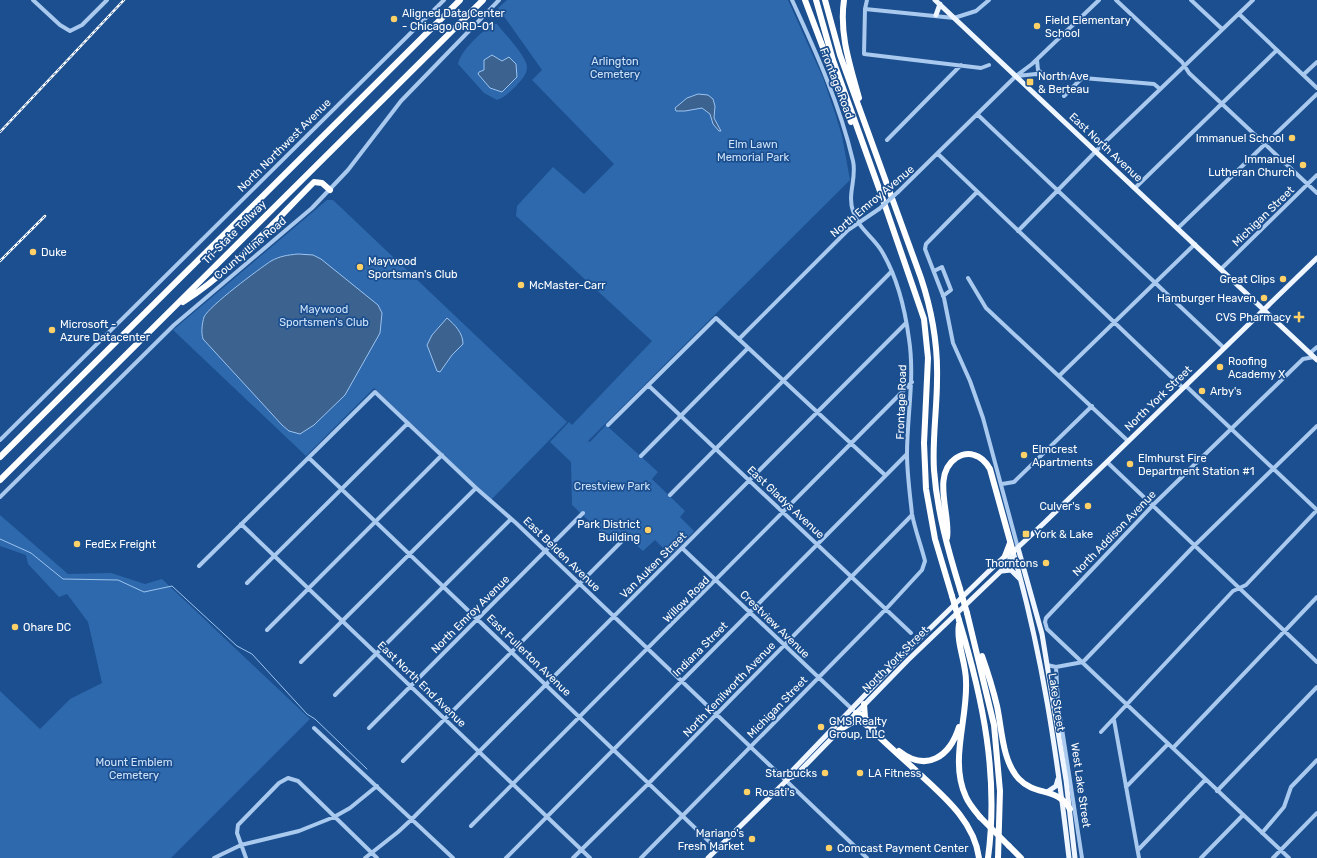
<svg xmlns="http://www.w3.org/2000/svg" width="1317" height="858" font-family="Rubik,sans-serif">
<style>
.green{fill:#2e69ad}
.water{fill:#3c6290;stroke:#9cc4f0}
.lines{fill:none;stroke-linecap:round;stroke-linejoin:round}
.stream{stroke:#9cc4f0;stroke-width:1}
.minor{stroke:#a9c9ee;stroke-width:4}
.major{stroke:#f0f6ff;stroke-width:5}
.highway{stroke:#fff;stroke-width:6}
.rail-casing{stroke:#fff;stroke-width:2.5}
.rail{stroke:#1b4f8f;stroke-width:1;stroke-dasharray:3;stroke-linecap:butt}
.minor-bridge{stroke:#a9c9ee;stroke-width:4}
.highway-bridge{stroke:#fff;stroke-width:6}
.poi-dot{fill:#ffd166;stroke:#1b4f8f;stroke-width:1.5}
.labels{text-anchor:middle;stroke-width:3.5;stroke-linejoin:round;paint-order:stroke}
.poi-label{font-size:11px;fill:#fff;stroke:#1b4f8f;text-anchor:start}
.park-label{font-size:11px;fill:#cfe3fa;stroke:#1b4f8f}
.street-label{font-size:11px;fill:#fff;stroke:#1b4f8f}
</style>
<rect width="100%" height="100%" fill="#1b4f8f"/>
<path class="green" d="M 507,0 L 788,0 L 823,78 L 835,113 L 842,136 L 850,180 L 588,441 L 590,442 L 606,425 L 658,472 L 652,479 L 685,511 L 680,517 L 694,531 L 671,556 L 655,540 L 643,551 L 623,533 L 613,544 L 572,505 L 571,462 L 550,442 L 569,422 L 572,425 L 652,341 L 516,216 L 517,206 L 553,167 L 584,194 L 614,164 L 532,80 L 542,70 L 498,8 Z
M 494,24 L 497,24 C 504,33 527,57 527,67 C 527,75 521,80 516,86 C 511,91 505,97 497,100 L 484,93 L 458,64 C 461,50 482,31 494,24 Z
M 327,200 L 333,200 L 567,422 L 491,500 L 374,388 L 306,456 L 173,330 Z
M 0,515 L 68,574 L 111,573 L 145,584 L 162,579 L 310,719 L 171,858 L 0,858 L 0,691 L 40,729 L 70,699 L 102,683 L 88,622 L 67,594 L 59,597 L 28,564 L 26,555 L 0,546 Z"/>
<path class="water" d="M 492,55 L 502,61 L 509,57 L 516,64 L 517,77 L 502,92 L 490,88 L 478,74 L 479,72 L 484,70 L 484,60 Z
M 698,94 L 708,95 L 713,99 L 715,106 L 714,118 L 721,131 L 719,131 L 713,124 L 710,114 L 702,108 L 685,111 L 676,111 L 675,108 L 687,98 Z
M 298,254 L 313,255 L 321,259 L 378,305 L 382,313 L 380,333 L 345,395 L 314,425 L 300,434 L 289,431 L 282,425 L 203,339 C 201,332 202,324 204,317 C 209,306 259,269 271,261 C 280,256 288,255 298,254 Z
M 447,318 C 455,325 463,333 463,344 L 452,355 L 440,372 L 437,371 L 427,345 L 432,335 Z"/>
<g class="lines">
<path class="stream" d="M 0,539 L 31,553 L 63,579 L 118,580 L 144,592 L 172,586 L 237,646 L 252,654 L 307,714 L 315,719 L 367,769"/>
<path class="minor" d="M 33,0 L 60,25 L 70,31 L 82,25 L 107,0
M 867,0 L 865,9 L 864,54 L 981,68 L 989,65
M 1116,0 L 1182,62 L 1189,73 L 1317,193
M 1191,0 L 1222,29
M 865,9 L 954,18 L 976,11 L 989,0
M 1239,14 L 1317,88
M 1037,60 L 1038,70 L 1043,74
M 1303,75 L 1317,62
M 1017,76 L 1036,74 L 1154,84 L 1160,89
M 1064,96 L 1082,78
M 978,115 L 1224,348
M 887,140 L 961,65
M 938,154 L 1183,388
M 1135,188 L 1277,50
M 898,192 L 1016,76 L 1032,64 L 1099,0
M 977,192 L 926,244 L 925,249 L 944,298 L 953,343 L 970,381 L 983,418 L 1018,548
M 1178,228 L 1317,94
M 1018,231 L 1100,147 L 1253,0
M 1221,269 L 1317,175
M 934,271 L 942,267 L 951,290 L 943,296
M 968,278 L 986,308 L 1128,441
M 739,339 L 848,230 L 879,209
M 1310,353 L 1317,347
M 1059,376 L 1195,244
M 648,385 L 911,633
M 1186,386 L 1317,510
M 608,425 L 716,318 L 885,475
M 0,440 L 444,0
M 641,456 L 748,348
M 309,458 L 717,849
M 1107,462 L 1317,662
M 1002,484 L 1014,482 L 1092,406
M 670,495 L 891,272
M 0,497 L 174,325 L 312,208 L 348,170 L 401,101 L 499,0
M 241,524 L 590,858
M 682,548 L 853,710
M 199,566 L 375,392 L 476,488 L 516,523 L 867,858
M 247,583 L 408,423
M 267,630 L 442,455
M 301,662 L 476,488
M 1047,665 L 1056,667 L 1083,662 L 1195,545 L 1317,426
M 1056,667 L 1058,703 L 1082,858
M 335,695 L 511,519
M 1114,720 L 1139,858
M 314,728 L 453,858
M 369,728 L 583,513
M 1101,732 L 1233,591 L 1246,585 L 1317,510
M 1173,748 L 1317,597
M 403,761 L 623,540
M 1126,787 L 1168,744
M 1217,791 L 1317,687
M 471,826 L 912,382
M 1262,833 L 1284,807 L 1291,787 L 1317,760
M 1138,850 L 1205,780
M 214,858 L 241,845 L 299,831 L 334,817 L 350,808 L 377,786
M 246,858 L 237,833 L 238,825 L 279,783 L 288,778 L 298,781 L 377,858
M 365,858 L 398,832 L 412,819 L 906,323
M 506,858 L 907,454
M 573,858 L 649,783 L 912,515
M 641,858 L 886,609 L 922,570 L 925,561 C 921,545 915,530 912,514 C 910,495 907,473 907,454 C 907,415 915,378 909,339 C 905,309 897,276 881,250 C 872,236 858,228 853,211 C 847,194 857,178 853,161 C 840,105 816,52 792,0
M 1201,858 L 1243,815
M 1273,858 L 1317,813
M 1289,858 L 1047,629 L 1045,622 L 1046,618 L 1155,503 L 1303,359 L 1314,357"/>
<path class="major" d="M 935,0 L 1317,360
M 936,15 L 940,4
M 1018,548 L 1042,634 L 1066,780 L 1075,858
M 1013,552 C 1042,652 1057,755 1069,858
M 1002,571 L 1011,570 L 1020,579
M 789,778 L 791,772 L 911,647 L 988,572 L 1005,556 L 1013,552 L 1044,523 L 1317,258
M 1047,792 L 1056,786 L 1058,779
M 708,858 L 789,778 L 795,776 L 908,660 L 1001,571 L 1008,563 L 1013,552"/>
<path class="highway" d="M 805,0 L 851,122
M 816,0 L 833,60 L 881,194 L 924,319 L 928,358 L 924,443 L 926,489 L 935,539 L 952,596
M 825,0 L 840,55 L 921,278 C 932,311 938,345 937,380 C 937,409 932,441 934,470 C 937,511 948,550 960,589
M 844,0 C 839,34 850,65 859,98
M 183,302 C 230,273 274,222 314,182 L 322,183 L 330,190
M 0,457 L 460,0
M 0,480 L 483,0
M 947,538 C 951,515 931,475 956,458 C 961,455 968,453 974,455 C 982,457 986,462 990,469 L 1013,552
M 1005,556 L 1010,543
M 967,613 L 994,725 L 1000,791 L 998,858
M 959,620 C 983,699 999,776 988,858
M 959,624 C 956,643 966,662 966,681 C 968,719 949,761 966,797 C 969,804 975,811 980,817
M 982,656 C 988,673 993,689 997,706 C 1002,729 1002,761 1019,779 C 1035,796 1057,787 1070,809
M 864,704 L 865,718
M 856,713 L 859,718 C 876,734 893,750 911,766 C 938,792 974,818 979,858
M 858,715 L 861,715 L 874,726
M 839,730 L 853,722 L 862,722
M 899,751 C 927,773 950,756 959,727
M 1009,846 L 1021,858"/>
<defs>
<path id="rail" d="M 0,132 L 124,0
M 0,261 L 45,216"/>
</defs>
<use href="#rail" class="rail-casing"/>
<use href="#rail" class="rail"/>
<path class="minor-bridge" d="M 879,209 L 898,192"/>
<path class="highway-bridge" d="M 960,589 L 967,613
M 952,596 L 959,620
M 980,817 L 1009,846"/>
</g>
<g class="poi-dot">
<circle cx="394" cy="19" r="4"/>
<circle cx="1037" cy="26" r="4"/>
<rect x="1026" y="78" width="8" height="8" rx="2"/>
<circle cx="1292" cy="138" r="4"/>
<circle cx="1303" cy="165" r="4"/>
<circle cx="33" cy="252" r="4"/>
<circle cx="360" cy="267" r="4"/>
<circle cx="1283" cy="279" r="4"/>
<circle cx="521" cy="285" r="4"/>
<circle cx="1264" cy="298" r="4"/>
<path d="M1297 311h4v4h4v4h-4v4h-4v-4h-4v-4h4z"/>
<circle cx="52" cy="330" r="4"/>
<circle cx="1220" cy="367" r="4"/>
<circle cx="1202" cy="391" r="4"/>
<circle cx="1024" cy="455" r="4"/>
<circle cx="1130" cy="464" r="4"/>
<circle cx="1088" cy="506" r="4"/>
<circle cx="648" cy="530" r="4"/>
<rect x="1022" y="530" width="8" height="8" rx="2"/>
<circle cx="77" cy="544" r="4"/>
<circle cx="1046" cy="563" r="4"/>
<circle cx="15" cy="627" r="4"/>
<circle cx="821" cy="727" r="4"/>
<circle cx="825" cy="773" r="4"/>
<circle cx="860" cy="773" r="4"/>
<circle cx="747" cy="792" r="4"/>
<circle cx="752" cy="839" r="4"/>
<circle cx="829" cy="848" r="4"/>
</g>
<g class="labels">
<g class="poi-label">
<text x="402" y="17">Aligned Data Center<tspan x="402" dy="13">- Chicago ORD-01</tspan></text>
<text x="1045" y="24">Field Elementary<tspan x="1045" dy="13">School</tspan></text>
<text x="1038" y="80">North Ave<tspan x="1038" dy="13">&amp; Berteau</tspan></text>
<text x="1284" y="142" text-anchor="end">Immanuel School</text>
<text x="1295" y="163" text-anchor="end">Immanuel<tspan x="1295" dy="13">Lutheran Church</tspan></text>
<text x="41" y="256">Duke</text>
<text x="368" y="265">Maywood<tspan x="368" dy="13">Sportsman's Club</tspan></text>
<text x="1275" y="283" text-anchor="end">Great Clips</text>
<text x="529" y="289">McMaster-Carr</text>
<text x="1256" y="302" text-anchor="end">Hamburger Heaven</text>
<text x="1291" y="321" text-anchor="end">CVS Pharmacy</text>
<text x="60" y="328">Microsoft -<tspan x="60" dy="13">Azure Datacenter</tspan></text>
<text x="1228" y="365">Roofing<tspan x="1228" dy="13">Academy X</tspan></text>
<text x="1210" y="395">Arby's</text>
<text x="1032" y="453">Elmcrest<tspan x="1032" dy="13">Apartments</tspan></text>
<text x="1138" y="462">Elmhurst Fire<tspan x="1138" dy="13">Department Station #1</tspan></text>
<text x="1080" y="510" text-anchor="end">Culver's</text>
<text x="640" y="528" text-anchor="end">Park District<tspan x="640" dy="13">Building</tspan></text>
<text x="1034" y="538">York &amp; Lake</text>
<text x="85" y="548">FedEx Freight</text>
<text x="1038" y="567" text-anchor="end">Thorntons</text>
<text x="23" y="631">Ohare DC</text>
<text x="829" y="725">GMS Realty<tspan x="829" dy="13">Group, LLC</tspan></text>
<text x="817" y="777" text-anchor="end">Starbucks</text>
<text x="868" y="777">LA Fitness</text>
<text x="755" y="796">Rosati's</text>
<text x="744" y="837" text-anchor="end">Mariano's<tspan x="744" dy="13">Fresh Market</tspan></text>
<text x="837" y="852">Comcast Payment Center</text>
</g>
<g class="park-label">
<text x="615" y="65">Arlington<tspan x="615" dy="13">Cemetery</tspan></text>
<text x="753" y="148">Elm Lawn<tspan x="753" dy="13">Memorial Park</tspan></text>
<text x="324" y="313">Maywood<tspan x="324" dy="13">Sportsmen's Club</tspan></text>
<text x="612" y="490">Crestview Park</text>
<text x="134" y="766">Mount Emblem<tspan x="134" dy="13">Cemetery</tspan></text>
</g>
<g class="street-label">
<text transform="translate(837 83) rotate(69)" y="4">Frontage Road</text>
<text transform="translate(284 145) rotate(-45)" y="4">North Northwest Avenue</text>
<text transform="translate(1106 147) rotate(43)" y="4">East North Avenue</text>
<text transform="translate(872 201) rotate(-40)" y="4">North Emroy Avenue</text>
<text transform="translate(1263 216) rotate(-44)" y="4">Michigan Street</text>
<text transform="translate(234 232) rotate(-45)" y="4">Tri-State Tollway</text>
<text transform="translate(250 248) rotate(-40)" y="4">County Line Road</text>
<text transform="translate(1158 398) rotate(-44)" y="4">North York Street</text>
<text transform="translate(901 402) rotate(-88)" y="4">Frontage Road</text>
<text transform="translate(786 502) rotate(43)" y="4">East Gladys Avenue</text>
<text transform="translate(1114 533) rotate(-46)" y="4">North Addison Avenue</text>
<text transform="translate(562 554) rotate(44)" y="4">East Belden Avenue</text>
<text transform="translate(653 565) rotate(-45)" y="4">Van Auken Street</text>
<text transform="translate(686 599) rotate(-45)" y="4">Willow Road</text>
<text transform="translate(470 614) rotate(-45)" y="4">North Emroy Avenue</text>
<text transform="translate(775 624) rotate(44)" y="4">Crestview Avenue</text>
<text transform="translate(700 649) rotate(-45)" y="4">Indiana Street</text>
<text transform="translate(529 655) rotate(44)" y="4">East Fullerton Avenue</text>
<text transform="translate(895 659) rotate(-45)" y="4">North York Street</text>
<text transform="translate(422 684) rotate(44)" y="4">East North End Avenue</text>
<text transform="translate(729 689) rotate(-46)" y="4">North Kenilworth Avenue</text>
<text transform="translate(1057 702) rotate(81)" y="4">Lake Street</text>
<text transform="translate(777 707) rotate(-46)" y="4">Michigan Street</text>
<text transform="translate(1081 785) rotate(82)" y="4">West Lake Street</text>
</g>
</g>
</svg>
